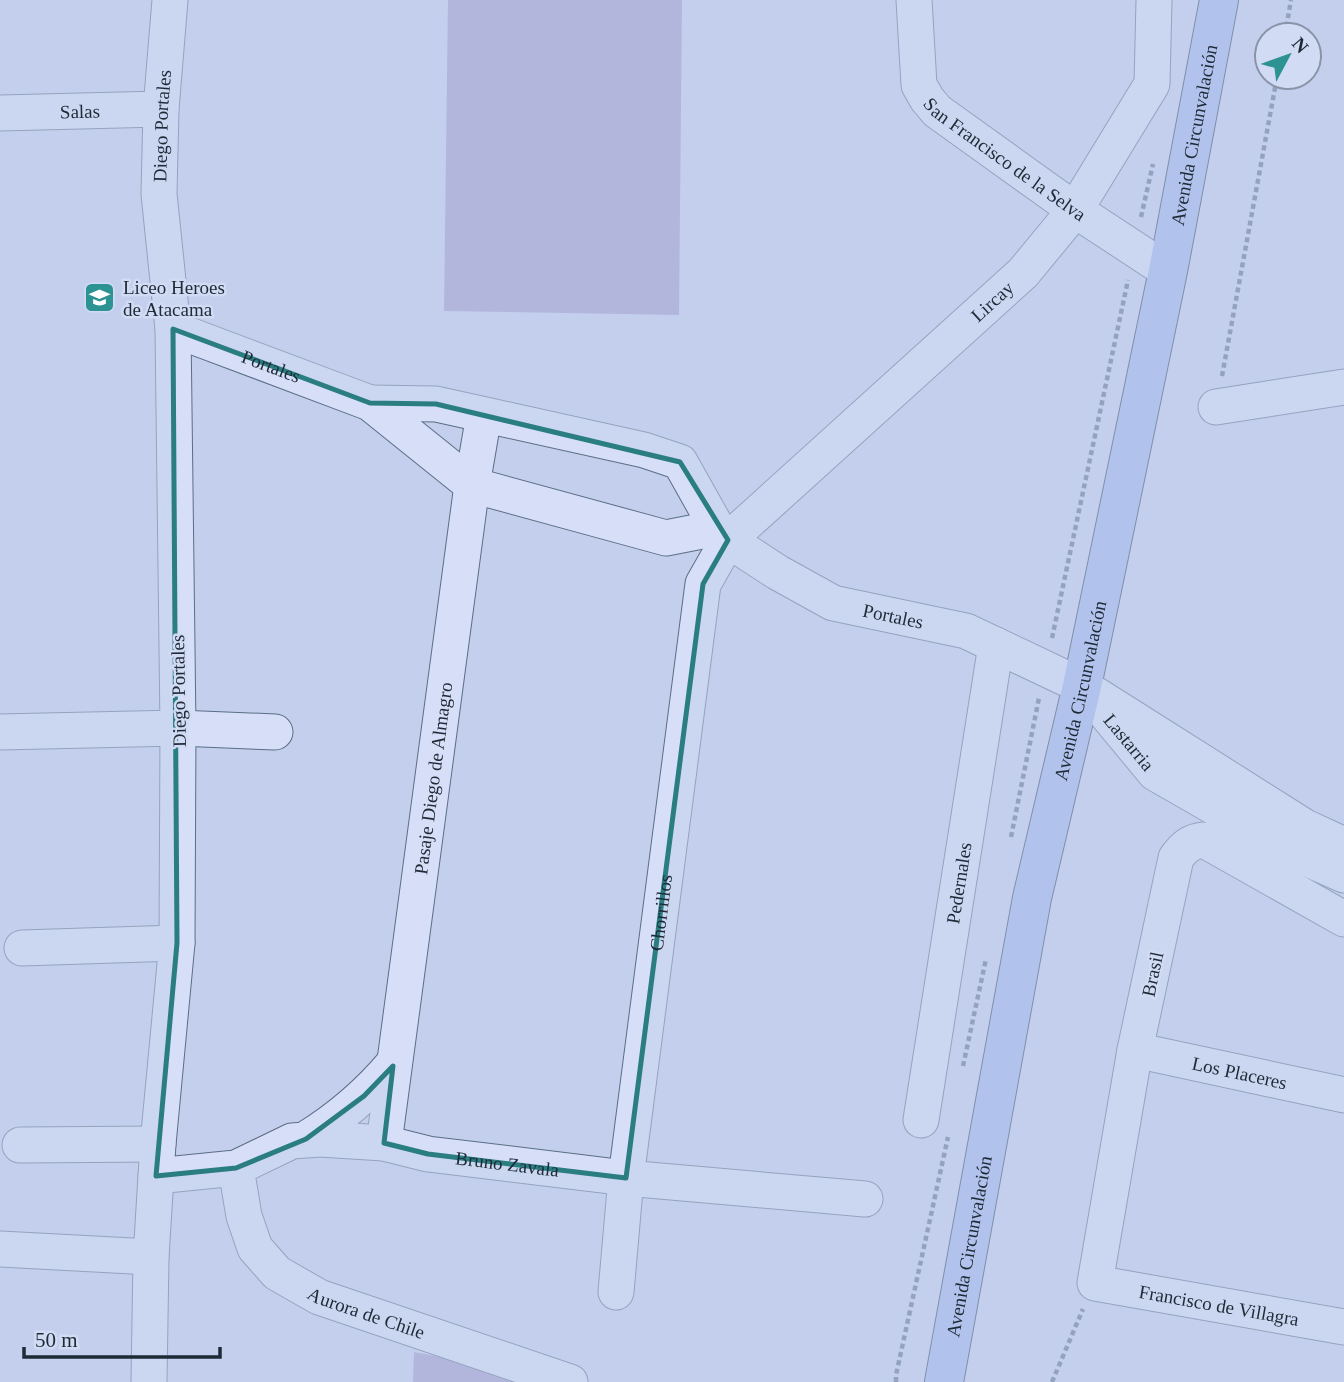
<svg xmlns="http://www.w3.org/2000/svg" width="1344" height="1382" font-family="Georgia,serif">
<style>
.green{fill:#9e97ca}
.lines{fill:none;stroke-linecap:round;stroke-linejoin:round}
.minor-casing{stroke:#5a6e86;stroke-width:37}
.major-casing{stroke:#2f4253;stroke-width:40}
.path{stroke:#5a6e86;stroke-width:4.5;stroke-dasharray:5 3.5;stroke-linecap:butt}
.minor{stroke:#d6dff7;stroke-width:35}
.major{stroke:#9cb4ee;stroke-width:38}
.marked{fill:none;stroke:#2a7d80;stroke-width:5;stroke-linejoin:round}
.labels{text-anchor:middle;stroke-width:5;stroke-linejoin:round;paint-order:stroke}
.street-label{font-size:19px;fill:#1e2a36;stroke:#d2dbf4}
.poi-label{font-size:19px;fill:#1e2a36;stroke:#d2dbf4;text-anchor:start}
</style>
<rect width="100%" height="100%" fill="#c3cfec"/>
<path class="green" d="M 448,0 L 682,0 L 679,315 L 444,311 Z
M 414,1352 L 473,1363 L 532,1382 L 413,1382 Z"/>
<g class="lines">
<defs>
<g id="minor">
<path id="s1" d="M 914,0 L 919,85 L 927,99 L 937,111 L 1075,210 L 1168,271"/>
<path id="s2" d="M 0,113 L 161,109"/>
<path id="s3" d="M 173,329 L 370,403 L 472,485 L 666,538 L 717,528"/>
<path id="s4" d="M 370,403 L 436,404 L 644,450 L 680,462 L 717,528 L 728,540 L 777,572 L 833,603 L 966,631 L 1082,686 L 1305,827 L 1344,845"/>
<path d="M 1216,407 L 1344,387"/>
<path id="s5" d="M 1107,715 L 1155,773 L 1296,854 L 1344,875"/>
<path d="M 0,732 L 178,728 L 275,732"/>
<path id="s6" d="M 1344,919 L 1204,840 C 1191,841 1184,847 1176,858 L 1135,1050 L 1095,1283 L 1344,1327"/>
<path d="M 22,948 L 177,943"/>
<path id="s7" d="M 1135,1050 L 1344,1095"/>
<path id="s8" d="M 921,1120 L 996,645"/>
<path d="M 306,1139 C 340,1118 368,1094 394,1063"/>
<path id="s9" d="M 384,1143 L 472,485 L 484,415"/>
<path d="M 20,1145 L 158,1144"/>
<path id="s10" d="M 236,1168 L 244,1216 L 255,1248 L 277,1273 L 319,1297 L 570,1382"/>
<path id="s11" d="M 156,1176 L 236,1168 L 292,1141 L 320,1139 L 384,1143 L 428,1154 L 626,1178 L 865,1199"/>
<path d="M 0,1249 L 151,1257"/>
<path id="s12" d="M 616,1292 L 626,1178 L 703,584 L 728,540 L 1023,273 L 1075,210 L 1152,84 L 1154,0"/>
<path id="s13" d="M 149,1382 L 151,1257 L 158,1144 L 177,943 L 178,728 L 173,329 L 159,194 L 161,109 L 170,0"/>
</g>
<g id="major">
<path id="s14" d="M 944,1382 L 1032,898 L 1082,686 L 1168,271 L 1219,0"/>
</g>
</defs>
<use href="#minor" class="minor-casing"/>
<use href="#major" class="major-casing"/>
<path class="path" d="M 1285,35 L 1291,0
M 1141,217 L 1153,164
M 1222,376 L 1277,77
M 1052,638 L 1128,280
M 1011,837 L 1039,698
M 963,1066 L 986,959
M 896,1382 L 896,1375 L 948,1137
M 1052,1382 L 1083,1309"/>
<use href="#minor" class="minor"/>
<use href="#major" class="major"/>
</g>
<path d="M0 0H1344V1382H0ZM 173,329 L 370,403 L 436,404 L 680,462 L 728,540 L 703,584 L 626,1178 L 428,1154 L 384,1143 L 393,1066 L 364,1096 L 306,1139 L 236,1168 L 156,1176 L 177,943 Z" fill="#c3cfec" fill-opacity=".55" fill-rule="evenodd"/>
<path class="marked" d="M 173,329 L 370,403 L 436,404 L 680,462 L 728,540 L 703,584 L 626,1178 L 428,1154 L 384,1143 L 393,1066 L 364,1096 L 306,1139 L 236,1168 L 156,1176 L 177,943 Z"/>
<defs>
<symbol id="school-square" viewBox="-11 -11 22 22"><rect x="-9" y="-9" width="18" height="18" rx="4" fill="#2d9292" stroke="#d2dbf4"/><path d="M0-5L7-2L0 1L-7-2ZM-4 1L0 2.5L4 1V4Q0 6-4 4Z" fill="#fff"/></symbol>
</defs>
<g fill-rule="evenodd">
<use href="#school-square" x="82" y="280" width="35" height="35"/>
</g>
<g class="labels">
<g class="street-label">
<text dy="7" stroke="none"><textPath href="#s2" startOffset="80">Salas</textPath></text>
<text dy="7" stroke="none"><textPath href="#s13" startOffset="1258">Diego Portales</textPath></text>
<text dy="7" stroke="none"><textPath href="#s14" startOffset="1272">Avenida Circunvalación</textPath></text>
<text dy="7" stroke="none"><textPath href="#s1" startOffset="200">San Francisco de la Selva</textPath></text>
<text dy="7" stroke="none"><textPath href="#s12" startOffset="1120">Lircay</textPath></text>
<text dy="7" stroke="none"><textPath href="#s3" startOffset="105">Portales</textPath></text>
<text dy="7" stroke="none"><textPath href="#s4" startOffset="593">Portales</textPath></text>
<text transform="translate(178 691) rotate(-91)" y="7">Diego Portales</text>
<text dy="7" stroke="none"><textPath href="#s14" startOffset="705">Avenida Circunvalación</textPath></text>
<text dy="7" stroke="none"><textPath href="#s5" startOffset="35">Lastarria</textPath></text>
<text dy="7" stroke="none"><textPath href="#s9" startOffset="368">Pasaje Diego de Almagro</textPath></text>
<text dy="7" stroke="none"><textPath href="#s8" startOffset="240">Pedernales</textPath></text>
<text dy="7" stroke="none"><textPath href="#s12" startOffset="382">Chorrillos</textPath></text>
<text transform="translate(1152 974) rotate(-78)" y="7">Brasil</text>
<text dy="7" stroke="none"><textPath href="#s7" startOffset="107">Los Placeres</textPath></text>
<text dy="7" stroke="none"><textPath href="#s11" startOffset="360">Bruno Zavala</textPath></text>
<text dy="7" stroke="none"><textPath href="#s14" startOffset="138">Avenida Circunvalación</textPath></text>
<text dy="7" stroke="none"><textPath href="#s6" startOffset="754">Francisco de Villagra</textPath></text>
<text dy="7" stroke="none"><textPath href="#s10" startOffset="214">Aurora de Chile</textPath></text>
</g>
<g class="poi-label">
<text x="123" y="294">Liceo Heroes<tspan x="123" dy="22">de Atacama</tspan></text>
</g>
</g>
<g transform="translate(1288 56) rotate(49)"><circle r="33" fill="#d2dbf4" stroke="#8a94a8" stroke-width="2"/>
<path d="M0-5L12 26L0 18L-12 26Z" fill="#2d9292"/>
<text y="-10" font-size="19" font-weight="bold" text-anchor="middle" fill="#1e2a36">N</text>
</g>
<path d="M24 1347v10h196v-10" fill="none" stroke="#1e2a36" stroke-width="3.5"/>
<text x="35" y="1347" font-size="21" fill="#1e2a36" stroke="#d2dbf4" stroke-width="5" paint-order="stroke">50 m</text>
</svg>
